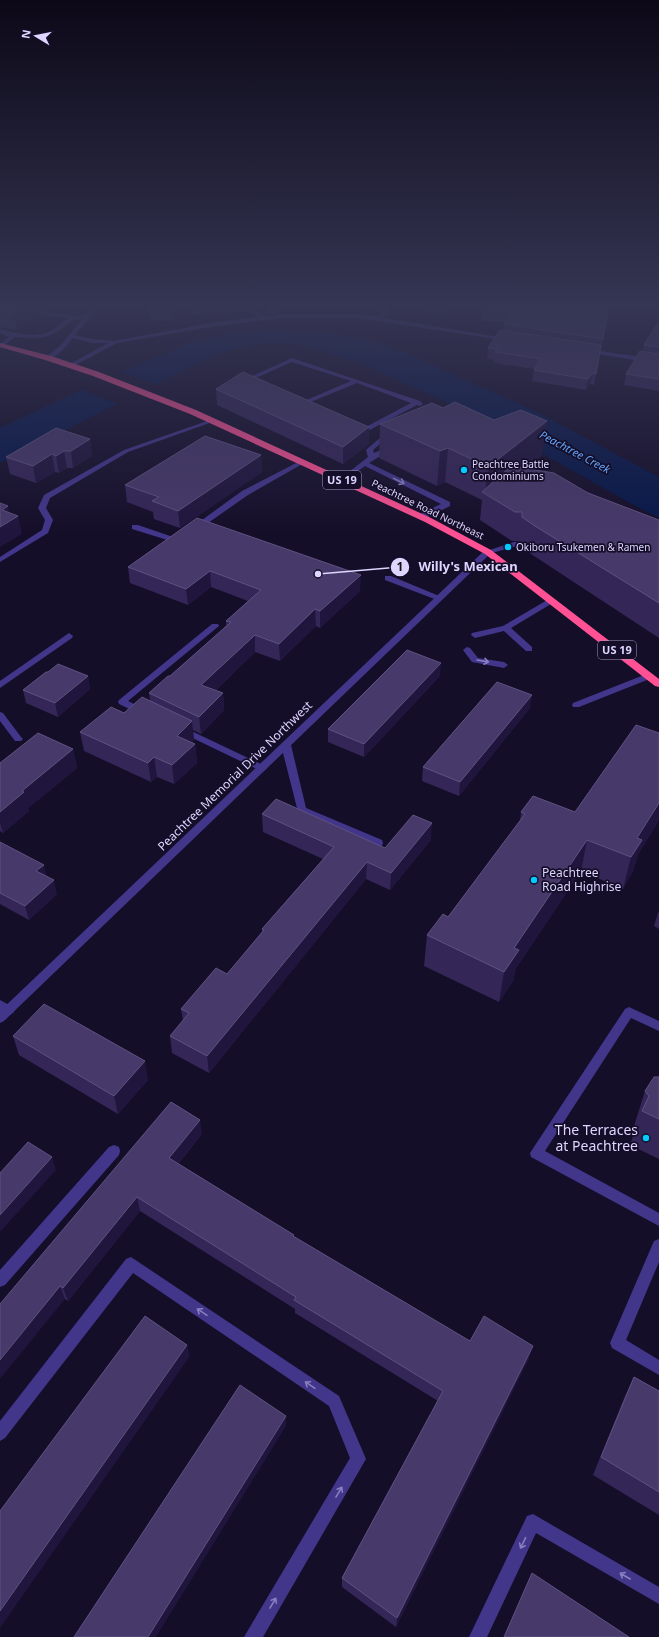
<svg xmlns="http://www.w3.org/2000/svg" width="659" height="1637" font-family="'Noto Sans',sans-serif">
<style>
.water{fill:#071849}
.pier{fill:#150e29}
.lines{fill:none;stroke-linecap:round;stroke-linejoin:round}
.lane{fill:#42368b;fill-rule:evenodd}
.street{fill:#42368b;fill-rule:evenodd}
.highway{fill:#ff5193;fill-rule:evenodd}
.wall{fill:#352658}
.shaded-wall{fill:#20153d}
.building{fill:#47396a;stroke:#5f5281}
.oneway{stroke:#897ebf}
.poi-dot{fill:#02ccff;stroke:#150e29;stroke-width:1.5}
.labels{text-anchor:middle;stroke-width:3.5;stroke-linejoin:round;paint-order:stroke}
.far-poi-label{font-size:10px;fill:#dfd6ff;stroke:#150e29;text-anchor:start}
.far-street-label{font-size:10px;fill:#dfd6ff;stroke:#150e29}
.far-water-label{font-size:11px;font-style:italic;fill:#64a8ff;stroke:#150e29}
.shield{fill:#150e29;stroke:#a29abf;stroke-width:1}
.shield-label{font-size:11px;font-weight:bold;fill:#dfd6ff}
.street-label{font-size:12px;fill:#dfd6ff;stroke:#150e29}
.poi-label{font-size:12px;fill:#dfd6ff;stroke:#150e29;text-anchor:start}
.near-poi-label{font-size:14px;fill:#dfd6ff;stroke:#150e29;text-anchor:end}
.leader{fill:none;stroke:#dfd6ff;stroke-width:1.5}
.callout-dot{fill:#dfd6ff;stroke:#150e29;stroke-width:1.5}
.mark-label{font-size:12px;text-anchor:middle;font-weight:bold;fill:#111}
.callout-label{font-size:13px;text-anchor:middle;font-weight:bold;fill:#dfd6ff;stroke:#150e29;stroke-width:3.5;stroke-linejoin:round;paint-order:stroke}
</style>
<rect width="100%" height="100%" fill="#150e29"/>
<path class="water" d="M 273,330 L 335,334 L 374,342 L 409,354 L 460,378 L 531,409 L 659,477 L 659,518 L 641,509 L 464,410 L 357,362 L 313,348 L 294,344 L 272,343 L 251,345 L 214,355 L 0,463 L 0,428 L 109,377 L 192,342 L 231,333 Z"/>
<path class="pier" d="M 119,371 L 158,385 L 120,405 L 79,389 Z"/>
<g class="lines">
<path class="lane" d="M 0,306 L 76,316 L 87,315 L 90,317 L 74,320 L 55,333 L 45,337 L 32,338 L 15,337 L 2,347 L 0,346 L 0,344 L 9,337 L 0,333 L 0,329 C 16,333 35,339 51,331 C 57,327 62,322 69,318 L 0,309 Z
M 266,306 L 272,306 L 280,316 L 279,317 L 275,317 Z
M 230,307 C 244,308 258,309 269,318 L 266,320 C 260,318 255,314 249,312 C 230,308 210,312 192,315 L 189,313 L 201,310 Z
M 292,358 L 420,401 L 423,404 L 420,406 L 417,405 L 360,435 L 356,433 L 356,431 L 360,430 L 411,403 L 357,383 L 301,406 L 297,406 L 297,404 L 351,381 L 292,362 L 244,383 L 239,382 Z
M 387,432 L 392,433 L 373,450 L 374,453 L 390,446 L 395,447 L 369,463 L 450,502 L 450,506 L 424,519 L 418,519 L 418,515 L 441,504 L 365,466 L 344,481 L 340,481 L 340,479 L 368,457 L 366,450 L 367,449 Z
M 302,460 L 305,462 L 304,463 L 248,495 L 198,530 L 192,530 L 191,528 L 242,491 Z
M 132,525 L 138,525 L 176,538 L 180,536 L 184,538 L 177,543 L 132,529 Z
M 514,542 L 517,542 L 517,546 L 488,554 L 484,552 Z
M 385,576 L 391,576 L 444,598 L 440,600 L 437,600 L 385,580 Z
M 549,599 L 555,599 L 556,601 L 511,628 L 532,647 L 532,651 L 526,651 L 504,631 L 475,638 L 471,635 L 472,633 L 503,626 Z
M 212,624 L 218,624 L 219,626 L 128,701 L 146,710 L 148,712 L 146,714 L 140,714 L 119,704 L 118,702 L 119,700 Z
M 69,633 L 73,636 L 72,638 L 0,688 L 0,681 Z
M 467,647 L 470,648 L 478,658 L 504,662 L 508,665 L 504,668 L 472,662 L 463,650 Z
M 649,673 L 652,674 L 653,676 L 652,678 L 579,707 L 573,707 L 572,705 L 573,703 Z
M 0,712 L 3,713 L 21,737 L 23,739 L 21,741 L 15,741 L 0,721 Z
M 183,727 L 265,766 L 267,768 L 265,770 L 259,770 L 180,732 L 178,730 Z
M 286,742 L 291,745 L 306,808 L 382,840 L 383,843 L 382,846 L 374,846 L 298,812 L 281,745 Z
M 0,1000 L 13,1007 L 15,1010 L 13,1013 L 9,1015 L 0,1011 Z
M 629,1007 L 659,1021 L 659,1031 L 631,1018 L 545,1151 L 659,1213 L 659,1226 L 531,1157 L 530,1153 L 625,1009 Z
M 114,1145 L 119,1147 L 120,1151 L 119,1155 L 5,1285 L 0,1287 L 0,1270 L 109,1147 Z
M 659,1239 L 659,1262 L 626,1340 L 659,1360 L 659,1375 L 612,1348 L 610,1343 L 654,1241 Z
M 533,1514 L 659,1587 L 659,1604 L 536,1533 L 487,1637 L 469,1637 L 527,1516 Z"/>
<path class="street" d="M 93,306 L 99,306 L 75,335 L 92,339 L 114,341 L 217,322 L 282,314 L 358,314 L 378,317 L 382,313 L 383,306 L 389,306 L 388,313 L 383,318 L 512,339 L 509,341 L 358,318 L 282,318 L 217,326 L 117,343 L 70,368 L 68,367 L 68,365 L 108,343 L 92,343 L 73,338 C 67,345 56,360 46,359 L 46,357 L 60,346 Z
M 588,349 L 659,360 L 659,364 L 586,352 L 586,350 Z
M 210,420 L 215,421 L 128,452 L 50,498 L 46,508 L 53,520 L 48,533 L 0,562 L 0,557 L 42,530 L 45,520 L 38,508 L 44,495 L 124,450 Z
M 485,550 L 491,550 L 492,552 L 4,1021 L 0,1023 L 0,1011 Z
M 131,1257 L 339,1396 L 366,1459 L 263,1637 L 244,1637 L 350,1458 L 329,1406 L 133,1273 L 5,1438 L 0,1441 L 0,1421 L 126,1259 Z"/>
<path class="highway" d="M 0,343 L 51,356 L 99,372 L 196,410 L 431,518 L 491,550 L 659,679 L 659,687 L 655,686 L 485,554 L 425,522 L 190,414 L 93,376 L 45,360 L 0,347 Z"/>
</g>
<path class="wall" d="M 0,306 L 52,306 L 45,310 L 37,309 L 38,315 L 16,330 L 0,327 Z
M 137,306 L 177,306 L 171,321 L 150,320 L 149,307 Z
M 327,306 L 350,306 L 350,308 Z
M 424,306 L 455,306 L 448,314 L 424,311 Z
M 482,306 L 609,306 L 594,385 L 590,384 L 586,390 L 532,381 L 534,370 L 534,369 L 494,363 L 494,360 L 487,359 L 488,348 L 503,331 L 504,324 L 505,322 L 481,321 Z
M 659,321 L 659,391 L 624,385 L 626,374 L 643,352 L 644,345 Z
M 216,389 L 369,444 L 343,464 L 217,405 Z
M 380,424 L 542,455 L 525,468 L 659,520 L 659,638 L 531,554 L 518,545 L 518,541 L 512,541 L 480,520 L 482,500 L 445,482 L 437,486 L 379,458 Z
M 90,439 L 92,456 L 73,468 L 67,468 L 59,473 L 55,472 L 36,483 L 10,474 L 6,457 Z
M 261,455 L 262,472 L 180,528 L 154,519 L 153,512 L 127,502 L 125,485 Z
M 197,518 L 360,591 L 320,628 L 316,626 L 280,661 L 255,652 L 215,691 L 223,693 L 224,710 L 201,734 L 193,730 L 194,740 L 192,742 L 195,744 L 197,763 L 174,784 L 157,777 L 151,782 L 84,751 L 80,732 L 150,701 L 149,693 L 170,676 L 226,626 L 226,621 L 248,601 L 211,587 L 188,605 L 130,583 L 128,567 Z
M 48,672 L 88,676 L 90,689 L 58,717 L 26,703 L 23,690 Z
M 440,676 L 364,757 L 328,742 L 328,729 Z
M 530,708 L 459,796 L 422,781 L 423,767 Z
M 73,749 L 77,768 L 28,808 L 29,811 L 3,833 L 0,831 L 0,763 Z
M 521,812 L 638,855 L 633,871 L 623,889 L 581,871 L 516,968 L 513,981 L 499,1002 L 424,966 L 427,935 L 448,917 L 520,821 Z
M 262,814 L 385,848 L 431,840 L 390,890 L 366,879 L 209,1073 L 172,1053 L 170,1036 L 183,1021 L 181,1009 L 227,974 L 262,932 L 262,929 L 323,859 L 263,832 Z
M 0,842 L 46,876 L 57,894 L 29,920 L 0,904 Z
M 659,911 L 659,929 L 654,926 L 658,913 Z
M 13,1036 L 148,1080 L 118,1114 L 19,1055 Z
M 659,1077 L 659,1159 L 630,1145 L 636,1128 L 634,1126 L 645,1091 Z
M 202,1134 L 178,1164 L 294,1237 L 470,1341 L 529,1358 L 396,1627 L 342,1587 L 342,1578 L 438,1401 L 295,1313 L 295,1309 L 140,1211 L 68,1301 L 65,1299 L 0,1304 Z
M 634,1377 L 659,1391 L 659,1515 L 593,1475 L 625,1396 Z"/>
<path class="shaded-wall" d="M 26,306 L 36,306 L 38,315 L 16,330 L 13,314 Z
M 45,306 L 52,306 L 45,310 Z
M 171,306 L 177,306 L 171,321 L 170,308 Z
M 448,306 L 455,306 L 448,314 Z
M 592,373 L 590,384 L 586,390 L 588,379 Z
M 547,421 L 542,455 L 490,497 L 485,494 L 488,467 Z
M 369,427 L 369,444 L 343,464 L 343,447 Z
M 90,439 L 92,456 L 73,468 L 71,451 Z
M 448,448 L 445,482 L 437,486 L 440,451 Z
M 64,451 L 67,468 L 59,473 L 56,456 Z
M 52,454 L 55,472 L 36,483 L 33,466 Z
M 261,455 L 262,472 L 180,528 L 178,511 Z
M 8,506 L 11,520 L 18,516 L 22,534 L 0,547 L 0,527 L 2,510 Z
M 210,571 L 211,587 L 188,605 L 186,589 Z
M 361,575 L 360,591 L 320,628 L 320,611 Z
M 315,609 L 316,626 L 280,661 L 279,644 Z
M 255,635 L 255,652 L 203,702 L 201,685 Z
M 441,663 L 440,676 L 364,757 L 364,744 Z
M 88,676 L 90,689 L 58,717 L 55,703 Z
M 223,693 L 224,710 L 201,734 L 199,717 Z
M 532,695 L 530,708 L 459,796 L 460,782 Z
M 192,721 L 194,740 L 179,755 L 177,736 Z
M 195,744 L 197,763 L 174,784 L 172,765 Z
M 73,749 L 77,768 L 28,808 L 29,811 L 3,833 L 0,823 L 0,812 L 22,791 Z
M 154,757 L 157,777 L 151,782 L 148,763 Z
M 659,803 L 659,821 L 638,855 L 633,871 L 623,889 L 631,857 L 637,838 Z
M 432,823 L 431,840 L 390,890 L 391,873 Z
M 587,840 L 581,871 L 516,968 L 513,981 L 499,1002 L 504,972 L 514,948 Z
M 367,862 L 366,879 L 209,1073 L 207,1056 Z
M 44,865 L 47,878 L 36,871 Z
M 54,880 L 57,894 L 29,920 L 25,906 Z
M 145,1061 L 148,1080 L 118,1114 L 114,1096 Z
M 200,1120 L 202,1134 L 171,1172 L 169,1158 Z
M 52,1157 L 56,1170 L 0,1232 L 0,1215 Z
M 137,1197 L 140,1211 L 68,1301 L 63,1288 Z
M 60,1286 L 65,1299 L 0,1379 L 0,1360 Z
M 187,1345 L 190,1356 L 0,1628 L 0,1611 Z
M 533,1346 L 529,1358 L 396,1627 L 397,1618 Z
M 286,1416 L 286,1426 L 156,1637 L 148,1637 Z"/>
<path class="building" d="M 0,306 L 26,306 L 13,314 L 0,312 Z
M 149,306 L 171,306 L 170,308 L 148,307 Z
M 482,306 L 609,306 L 603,339 L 504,324 L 512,312 L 482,310 Z
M 659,321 L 659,347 L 644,345 Z
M 500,330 L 601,345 L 596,374 L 592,373 L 588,379 L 534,370 L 541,359 L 495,352 L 497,349 L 488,348 Z
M 640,351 L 659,354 L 659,379 L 626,374 Z
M 243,372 L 369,427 L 343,447 L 216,389 Z
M 455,402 L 494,420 L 521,410 L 547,421 L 488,467 L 448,448 L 440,451 L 380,424 L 432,403 L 443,408 Z
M 56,428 L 90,439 L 71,451 L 64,451 L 56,456 L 52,454 L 33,466 L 6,457 Z
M 205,436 L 261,455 L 178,511 L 152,501 L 159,497 L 125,485 Z
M 511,466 L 554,473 L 588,493 L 659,520 L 659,603 L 535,526 L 522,517 L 522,512 L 515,512 L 482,492 Z
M 0,503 L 8,506 L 2,510 L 18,516 L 0,527 Z
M 197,518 L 361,575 L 320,611 L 315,609 L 279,644 L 255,635 L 201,685 L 223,693 L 199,717 L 149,693 L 168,676 L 170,676 L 231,622 L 226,621 L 261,590 L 210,571 L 186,589 L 128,567 Z
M 407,650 L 441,663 L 364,744 L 328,729 Z
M 58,664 L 88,676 L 55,703 L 23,690 L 46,672 L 48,672 Z
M 497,682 L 532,695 L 460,782 L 423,767 Z
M 142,697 L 192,721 L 177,736 L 195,744 L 172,765 L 154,757 L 148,763 L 80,732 L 111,707 L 124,713 Z
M 636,725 L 659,733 L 659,803 L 637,838 L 642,840 L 631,857 L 587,840 L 514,948 L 519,950 L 504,972 L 427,935 L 443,914 L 448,917 L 525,814 L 521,812 L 533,796 L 575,812 Z
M 38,733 L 73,749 L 22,791 L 24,792 L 0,812 L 0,763 Z
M 276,799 L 385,848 L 413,815 L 432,823 L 391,873 L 367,862 L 207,1056 L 170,1036 L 189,1013 L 181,1009 L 216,968 L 227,974 L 264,930 L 262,929 L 334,847 L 262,814 Z
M 0,842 L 44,865 L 36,871 L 54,880 L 25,906 L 0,893 Z
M 44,1004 L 145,1061 L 114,1096 L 13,1036 Z
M 654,1077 L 659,1077 L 659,1119 L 642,1111 L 649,1096 L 645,1091 Z
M 171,1102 L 200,1120 L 169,1158 L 294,1235 L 293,1236 L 470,1341 L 484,1316 L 533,1346 L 397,1618 L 342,1578 L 443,1391 L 294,1300 L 296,1297 L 137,1197 L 63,1288 L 60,1286 L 0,1360 L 0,1304 Z
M 28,1142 L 52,1157 L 0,1215 L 0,1173 Z
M 145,1316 L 187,1345 L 0,1611 L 0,1511 Z
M 634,1377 L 659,1391 L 659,1492 L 601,1457 Z
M 240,1385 L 286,1416 L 148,1637 L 74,1637 Z
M 532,1573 L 629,1637 L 504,1637 Z"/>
<defs><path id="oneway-shaft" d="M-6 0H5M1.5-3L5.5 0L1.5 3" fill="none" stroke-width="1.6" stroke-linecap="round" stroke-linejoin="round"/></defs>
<g class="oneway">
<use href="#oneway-shaft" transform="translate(399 481) rotate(26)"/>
<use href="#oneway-shaft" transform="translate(483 661) rotate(10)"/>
<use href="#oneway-shaft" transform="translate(202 1312) rotate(-146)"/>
<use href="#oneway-shaft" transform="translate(310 1385) rotate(-146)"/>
<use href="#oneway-shaft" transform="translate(339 1492) rotate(-59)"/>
<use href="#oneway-shaft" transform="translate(523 1543) rotate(116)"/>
<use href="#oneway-shaft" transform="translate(625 1576) rotate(-150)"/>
<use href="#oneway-shaft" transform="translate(273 1603) rotate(-59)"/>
</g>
<linearGradient id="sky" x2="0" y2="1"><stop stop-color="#0c0817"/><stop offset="0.57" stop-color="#353654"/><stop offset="1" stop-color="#353654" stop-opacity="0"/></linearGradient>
<rect width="659" height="535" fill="url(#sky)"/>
<g class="poi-dot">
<circle cx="464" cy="470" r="4"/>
<circle cx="508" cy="547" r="4"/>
<circle cx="534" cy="880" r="4"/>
<circle cx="646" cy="1138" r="4"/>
</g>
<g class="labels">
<g class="far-poi-label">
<text x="472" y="468">Peachtree Battle<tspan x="472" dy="12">Condominiums</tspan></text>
<text x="516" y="551">Okiboru Tsukemen &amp; Ramen</text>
</g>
<g class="far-street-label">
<text transform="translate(428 509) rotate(26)" y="4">Peachtree Road Northeast</text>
</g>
<g class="far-water-label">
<text transform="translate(575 452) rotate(28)" y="4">Peachtree Creek</text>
</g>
<g class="shield">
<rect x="323" y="471" width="38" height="18" rx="3"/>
<rect x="598" y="641" width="38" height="18" rx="3"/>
</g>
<g class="shield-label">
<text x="342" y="484">US 19</text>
<text x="617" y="654">US 19</text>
</g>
<g class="street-label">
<text transform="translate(235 776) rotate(-44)" y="4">Peachtree Memorial Drive Northwest</text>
</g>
<g class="poi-label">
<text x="542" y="877">Peachtree<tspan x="542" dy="14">Road Highrise</tspan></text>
</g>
<g class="near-poi-label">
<text x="638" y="1135">The Terraces<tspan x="638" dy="16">at Peachtree</tspan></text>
</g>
</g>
<path class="leader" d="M318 574L400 567"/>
<g class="callout-dot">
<circle cx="318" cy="574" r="4"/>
<circle cx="400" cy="567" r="10"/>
</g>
<g class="mark-label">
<text x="400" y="571">1</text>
</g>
<g class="callout-label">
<text x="468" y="571">Willy's Mexican</text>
</g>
<g transform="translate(36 36) rotate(280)" stroke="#150e29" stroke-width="3" paint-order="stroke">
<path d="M0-3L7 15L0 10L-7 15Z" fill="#dfd6ff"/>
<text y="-6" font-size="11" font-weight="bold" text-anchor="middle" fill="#dfd6ff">N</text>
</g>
</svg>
